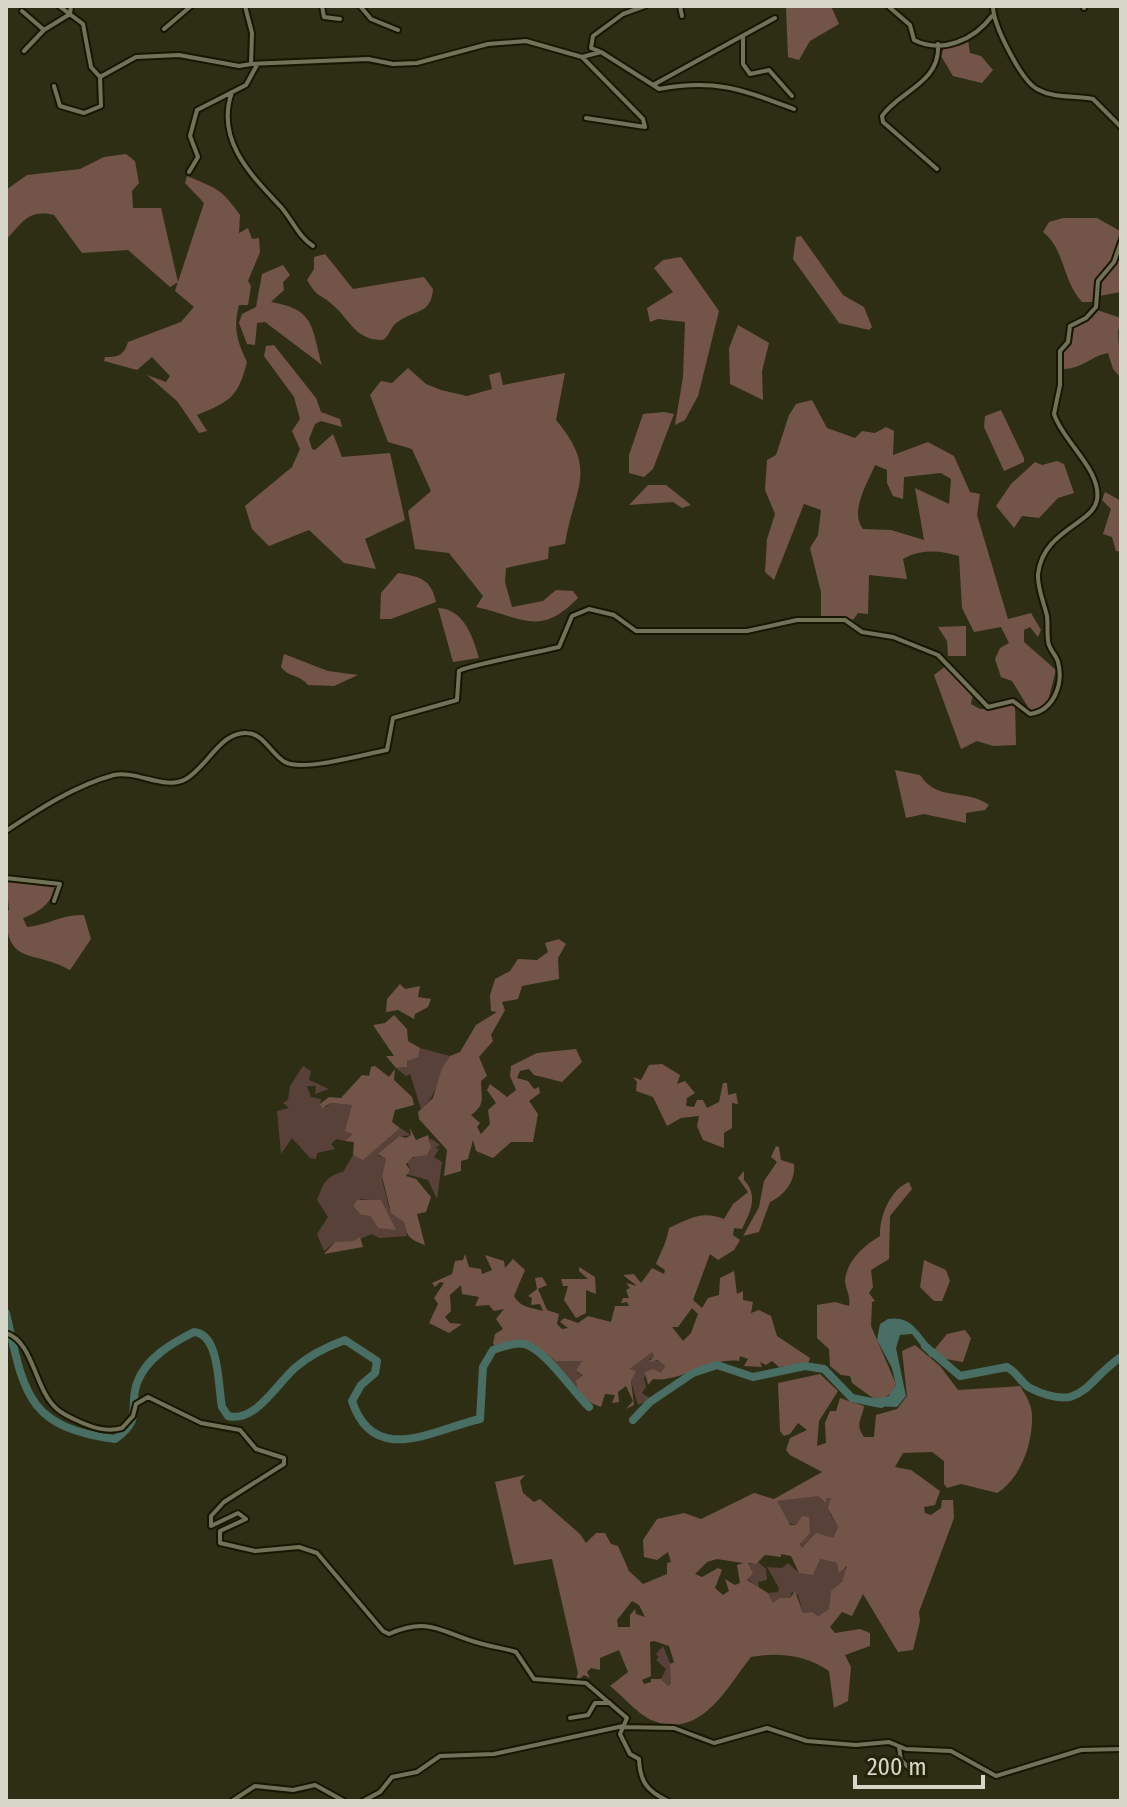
<svg xmlns="http://www.w3.org/2000/svg" width="1127" height="1807" font-family="'Fira Sans Condensed',sans-serif">
<style>
.green{fill:#584139;fill-rule:evenodd}
.forest{fill:#735449;fill-rule:evenodd}
.water{fill:#496e63}
.lines{fill:none;stroke-linecap:round;stroke-linejoin:round}
.river{stroke:#496e63;stroke-width:8}
.street-casing{stroke:#171601;stroke-width:8}
.street{stroke:#727257;stroke-width:4}
</style>
<rect width="100%" height="100%" fill="#2e2e15"/>
<path class="green" d="M 420,1048 L 450,1056 C 437,1075 440,1093 421,1109 L 410,1074 L 406,1076 L 396,1068 L 407,1067 L 407,1061 L 419,1052 Z
M 303,1066 L 311,1071 L 309,1080 L 329,1089 L 315,1094 L 316,1086 L 307,1086 L 311,1097 L 321,1099 L 320,1104 L 326,1107 L 331,1103 L 352,1105 L 353,1135 L 345,1141 L 336,1139 L 331,1144 L 335,1149 L 317,1153 L 316,1159 L 310,1158 L 292,1138 L 281,1154 L 277,1111 L 289,1108 L 283,1103 L 288,1100 L 290,1086 Z
M 400,1128 L 411,1135 L 397,1137 L 378,1155 L 386,1159 L 382,1179 L 389,1208 L 404,1222 L 407,1236 L 379,1238 L 372,1234 L 353,1242 L 335,1242 L 324,1251 L 317,1234 L 328,1217 L 317,1200 C 323,1185 325,1176 343,1172 L 353,1155 L 363,1159 ZM 361,1199 L 381,1201 L 386,1213 L 378,1228 L 370,1216 L 361,1215 L 353,1206 Z
M 430,1138 L 440,1145 L 435,1148 L 439,1149 L 434,1157 L 442,1162 L 437,1199 L 428,1180 L 406,1174 L 410,1168 L 407,1162 L 430,1146 Z
M 652,1351 L 654,1356 L 649,1360 L 660,1361 L 665,1366 L 664,1372 L 644,1377 L 646,1387 L 642,1393 L 651,1399 L 638,1405 L 631,1381 L 635,1372 L 630,1369 Z
M 549,1357 L 582,1361 L 577,1373 L 583,1374 L 576,1380 L 577,1388 Z
M 818,1495 L 823,1501 L 827,1496 L 831,1498 L 830,1513 L 838,1527 L 833,1538 L 802,1548 L 796,1525 L 788,1523 L 776,1501 Z
M 820,1559 L 837,1563 L 839,1569 L 849,1568 L 829,1609 L 818,1616 L 812,1612 L 803,1613 L 798,1595 L 792,1592 L 790,1598 L 773,1603 L 768,1593 L 778,1592 L 779,1588 L 767,1567 L 782,1568 L 788,1563 L 799,1573 Z
M 758,1562 L 766,1569 L 767,1580 L 758,1582 L 759,1588 L 746,1578 L 752,1570 L 747,1565 Z
M 663,1646 L 670,1663 L 672,1684 L 669,1687 L 661,1679 L 666,1669 L 656,1660 L 659,1657 L 656,1654 Z"/>
<path class="forest" d="M 831,6 L 839,24 L 810,41 L 799,60 L 788,57 L 786,7 Z
M 968,40 L 970,53 L 981,56 L 993,70 L 982,83 L 953,76 L 941,56 L 944,46 Z
M 126,154 L 135,161 L 139,183 L 132,191 L 133,208 L 161,208 L 178,282 L 170,287 L 128,250 L 82,253 L 54,215 C 28,209 22,223 6,240 L 6,190 L 27,175 L 80,169 L 104,157 Z
M 187,176 C 217,189 220,187 240,215 L 239,233 L 248,228 L 252,239 L 259,238 L 260,252 L 248,281 L 251,286 L 248,305 L 239,305 C 233,328 237,341 247,362 C 238,397 231,401 197,415 L 207,431 L 199,433 L 177,401 L 147,375 L 166,382 L 170,376 L 152,357 L 137,370 L 104,361 L 105,357 C 119,357 124,355 128,342 L 181,322 L 194,307 L 175,291 L 204,203 L 185,183 Z
M 1063,218 L 1097,218 L 1120,231 L 1113,258 L 1096,278 L 1093,302 L 1082,302 C 1062,280 1065,249 1043,232 L 1049,222 Z
M 801,236 L 843,295 L 864,307 L 872,327 L 869,330 L 839,323 L 793,259 L 796,237 Z
M 325,254 L 353,289 L 424,277 L 433,289 C 431,314 417,309 399,321 C 390,326 391,334 383,340 C 355,340 351,321 333,305 C 320,293 318,299 307,280 L 314,269 L 314,257 Z
M 1121,256 L 1121,292 L 1099,296 L 1102,282 Z
M 681,257 L 719,311 L 698,396 L 685,420 L 675,425 L 683,377 L 685,322 L 658,319 L 650,322 L 647,308 L 673,292 L 654,268 L 663,260 Z
M 283,265 L 290,275 L 283,282 L 284,290 L 271,302 C 315,310 311,325 322,365 L 265,322 L 257,323 L 255,345 L 247,344 L 239,323 L 242,314 L 256,307 L 262,274 Z
M 1097,310 L 1121,318 L 1118,332 L 1121,378 L 1113,369 L 1108,353 C 1091,356 1082,369 1063,369 L 1062,353 L 1071,345 L 1074,328 L 1092,318 Z
M 738,325 L 769,343 L 762,371 L 763,400 L 730,384 L 729,348 Z
M 274,345 L 316,398 L 321,412 L 340,419 L 342,427 L 321,421 L 315,424 L 309,439 L 312,449 L 315,450 L 333,434 L 342,457 L 390,453 L 405,520 L 365,539 L 376,569 L 344,563 L 309,530 L 269,546 L 252,529 L 245,506 L 292,467 L 300,449 L 292,431 L 300,419 L 294,397 L 264,356 L 266,346 Z
M 408,368 L 426,384 L 441,390 L 467,396 L 492,389 L 489,375 L 500,372 L 503,385 L 565,373 L 556,420 C 599,471 574,487 565,544 L 549,547 L 548,559 L 506,568 L 505,582 L 512,607 L 543,601 L 556,590 L 573,591 L 578,598 C 539,638 522,617 476,607 L 483,596 L 449,553 L 415,549 L 408,511 L 431,491 L 412,449 L 388,442 L 370,395 L 381,381 L 392,383 Z
M 812,400 L 827,428 L 855,438 L 862,431 L 875,433 L 886,427 L 894,431 L 893,455 L 928,442 L 954,456 L 970,492 L 980,494 L 977,515 L 1008,619 L 1031,613 L 1041,630 L 1038,637 L 1030,627 L 1024,630 L 1024,642 L 1056,670 L 1047,705 L 1031,712 L 1012,681 L 1001,677 L 995,659 L 1000,648 L 1009,643 L 1001,627 L 974,632 L 962,608 L 959,556 C 940,550 920,549 903,559 L 907,579 L 869,575 L 868,614 L 858,613 L 853,620 L 843,616 L 821,617 L 821,592 L 810,548 L 818,535 L 821,510 L 804,504 L 774,580 L 765,572 L 767,539 L 775,514 L 765,490 L 767,460 L 776,455 L 789,415 L 796,404 ZM 875,465 L 887,470 L 887,483 L 893,496 L 903,499 L 904,477 L 941,473 L 951,479 L 949,504 L 915,488 L 924,540 L 891,530 L 863,529 C 849,512 868,482 875,465 Z
M 1001,410 L 1024,458 L 1024,462 L 1004,471 L 984,427 L 985,416 Z
M 664,412 L 674,414 L 653,469 L 644,477 L 629,473 L 629,455 L 643,414 Z
M 1057,461 L 1064,464 L 1074,493 L 1058,498 L 1039,518 L 1022,516 L 1014,528 L 996,506 L 1011,484 L 1035,462 L 1042,465 Z
M 648,485 L 666,485 L 691,505 L 682,508 L 673,502 L 629,505 Z
M 1105,492 L 1121,501 L 1121,552 L 1116,551 L 1112,537 L 1103,534 L 1111,509 L 1102,500 Z
M 398,573 C 421,577 431,579 436,602 L 391,619 L 380,619 L 381,593 Z
M 438,608 C 464,609 473,637 479,658 L 453,662 Z
M 966,626 L 966,656 L 948,656 L 947,641 L 938,627 Z
M 284,654 L 328,671 L 358,675 L 334,686 L 308,685 C 301,675 288,677 281,667 Z
M 947,665 L 973,694 L 971,704 L 980,709 L 993,709 L 1015,703 L 1016,745 L 993,746 L 977,741 L 961,749 L 934,675 Z
M 895,770 L 920,775 C 937,802 966,788 989,805 L 985,810 L 966,813 L 966,823 L 924,814 L 906,818 Z
M 6,879 L 57,884 C 51,903 42,911 23,918 L 27,927 C 48,925 63,914 84,915 L 91,939 L 70,970 C 33,949 6,967 6,912 L 9,910 Z
M 559,939 L 566,944 L 558,958 L 559,979 L 522,986 L 518,999 L 502,1002 L 505,1010 L 491,1035 L 493,1041 L 479,1057 L 487,1076 L 481,1081 C 481,1098 486,1104 471,1115 L 480,1123 L 477,1127 L 481,1134 L 490,1124 L 488,1110 L 496,1103 L 487,1090 L 490,1084 L 507,1097 L 516,1090 L 510,1076 L 511,1066 L 537,1053 L 576,1049 L 582,1062 L 562,1082 L 534,1075 L 529,1069 L 520,1071 L 517,1078 L 528,1081 L 534,1089 L 539,1087 L 540,1093 L 529,1101 L 538,1114 L 533,1142 L 511,1142 L 493,1158 L 476,1151 L 473,1140 L 468,1159 L 461,1161 L 461,1171 L 444,1176 L 447,1150 L 419,1119 L 418,1112 L 433,1098 L 442,1068 L 450,1056 L 460,1052 L 476,1025 L 497,1012 L 491,1011 L 490,995 L 495,979 L 510,971 L 518,959 L 537,960 L 548,952 L 545,943 Z
M 400,984 L 405,989 L 420,986 L 418,997 L 431,999 L 428,1007 L 415,1014 L 414,1019 L 398,1010 L 386,1012 L 387,999 Z
M 394,1015 L 407,1029 L 408,1041 L 420,1048 L 418,1057 L 407,1061 L 407,1067 L 396,1068 L 386,1056 L 394,1056 L 373,1025 L 385,1023 Z
M 662,1064 L 680,1075 L 677,1084 L 685,1081 L 695,1093 L 687,1098 L 686,1106 L 694,1107 L 697,1100 L 703,1100 L 707,1108 L 719,1102 L 723,1083 L 727,1083 L 728,1095 L 736,1093 L 738,1104 L 732,1103 L 732,1128 L 724,1133 L 724,1148 L 703,1140 L 697,1126 L 699,1116 L 681,1118 L 667,1126 L 653,1097 L 636,1091 L 637,1082 L 633,1077 L 641,1080 L 649,1065 Z
M 375,1066 L 389,1077 L 395,1069 L 394,1080 L 412,1097 L 414,1105 L 395,1110 L 392,1122 L 400,1128 L 363,1160 L 353,1155 L 354,1142 L 345,1141 L 353,1134 L 345,1131 L 352,1105 L 331,1103 L 322,1108 L 320,1104 L 329,1097 L 341,1098 L 362,1075 L 369,1076 L 371,1067 Z
M 410,1128 L 416,1140 L 428,1135 L 431,1147 L 427,1155 L 413,1157 L 406,1164 L 410,1170 L 406,1176 L 416,1179 L 431,1197 L 426,1212 L 417,1214 L 425,1245 C 410,1239 407,1238 404,1222 L 391,1213 L 382,1176 L 386,1159 L 378,1154 L 399,1136 L 406,1138 L 411,1135 Z
M 776,1146 L 779,1147 L 781,1160 L 794,1164 C 796,1180 785,1195 770,1202 L 759,1232 L 743,1236 L 759,1207 L 764,1181 L 777,1162 L 771,1157 Z
M 744,1171 L 744,1180 C 759,1195 750,1213 742,1229 L 734,1228 L 733,1235 L 740,1240 L 734,1250 L 718,1260 L 710,1254 L 693,1300 L 702,1308 L 708,1298 L 719,1295 L 720,1278 L 734,1271 L 737,1294 L 743,1291 L 743,1300 L 753,1302 L 751,1313 L 759,1310 L 771,1316 L 777,1336 L 810,1358 L 808,1364 L 779,1367 L 772,1361 L 766,1365 L 760,1362 L 762,1367 L 744,1366 L 748,1359 L 740,1356 L 739,1361 C 711,1357 680,1383 653,1379 L 648,1385 L 645,1372 L 653,1369 L 661,1373 L 665,1366 L 658,1360 L 649,1362 L 654,1356 L 652,1352 L 630,1369 L 636,1371 L 631,1381 L 634,1405 L 626,1409 L 633,1401 L 626,1386 L 618,1392 L 619,1402 L 612,1403 L 615,1395 L 605,1394 L 601,1407 C 589,1403 576,1395 576,1380 L 583,1375 L 576,1371 L 582,1361 L 556,1361 L 534,1345 L 506,1344 L 501,1349 L 493,1344 L 495,1334 L 503,1329 L 496,1319 L 504,1309 L 494,1311 L 489,1305 L 475,1306 L 479,1297 L 462,1294 L 461,1285 L 450,1295 L 451,1311 L 445,1317 L 450,1323 L 462,1324 L 449,1333 L 429,1323 L 438,1304 L 434,1298 L 444,1283 L 440,1282 L 435,1287 L 432,1283 L 452,1274 L 455,1261 L 463,1260 L 465,1254 L 469,1267 L 481,1269 L 482,1274 L 492,1270 L 485,1255 L 504,1261 L 505,1268 L 513,1259 L 525,1270 L 514,1296 C 520,1308 534,1308 543,1311 L 540,1304 L 531,1305 L 532,1298 L 528,1296 L 537,1289 L 535,1278 L 542,1277 L 547,1285 L 538,1289 L 547,1310 L 559,1314 L 557,1324 L 562,1329 L 568,1328 L 560,1322 L 564,1318 L 578,1323 L 588,1316 L 611,1322 L 615,1306 L 629,1306 L 627,1302 L 621,1303 L 623,1298 L 629,1298 L 626,1290 L 630,1288 L 626,1283 L 637,1286 L 623,1275 L 634,1274 L 641,1283 L 652,1268 L 664,1274 L 665,1270 L 656,1264 C 663,1247 666,1244 669,1228 C 689,1219 702,1210 724,1219 L 733,1204 L 748,1192 L 738,1178 ZM 692,1308 L 698,1314 L 691,1333 L 683,1341 L 672,1327 L 678,1327 Z
M 909,1182 L 912,1189 L 890,1216 L 889,1259 L 871,1270 L 873,1287 L 869,1293 L 875,1301 L 872,1302 L 871,1326 L 896,1384 L 893,1393 L 877,1401 L 852,1383 L 850,1376 L 841,1375 L 830,1366 L 829,1349 L 817,1338 L 817,1305 L 835,1302 L 849,1306 C 851,1296 845,1288 845,1280 C 847,1261 863,1246 880,1236 C 879,1218 890,1189 909,1182 Z
M 357,1200 L 381,1200 L 396,1230 L 378,1228 L 370,1216 L 361,1215 L 353,1206 Z
M 360,1237 L 363,1247 L 324,1254 L 335,1242 L 354,1241 Z
M 924,1260 L 946,1270 L 950,1281 L 942,1301 L 934,1301 L 920,1287 Z
M 579,1267 L 595,1277 L 596,1294 L 586,1290 L 586,1313 L 576,1318 L 564,1300 L 568,1286 L 563,1286 L 561,1279 L 588,1279 L 579,1271 Z
M 965,1330 L 971,1338 L 963,1362 L 945,1359 L 934,1350 L 947,1334 Z
M 915,1345 L 940,1366 L 958,1390 L 1020,1386 C 1025,1394 1032,1405 1032,1415 C 1033,1443 1021,1478 997,1493 L 961,1484 L 947,1488 L 944,1484 L 944,1461 L 932,1452 L 903,1453 L 895,1467 L 911,1470 L 940,1491 L 935,1505 L 924,1507 L 925,1513 L 931,1515 L 941,1508 L 942,1500 L 953,1500 L 954,1518 L 919,1612 L 920,1621 L 913,1650 L 898,1652 L 863,1594 L 852,1616 L 842,1612 L 830,1627 L 835,1633 L 860,1629 L 870,1633 L 870,1646 L 845,1655 L 851,1667 L 848,1701 L 834,1708 L 829,1671 C 805,1655 779,1652 751,1657 C 727,1687 702,1739 654,1721 C 639,1716 623,1696 610,1686 L 628,1672 L 619,1650 L 600,1658 L 600,1670 L 591,1668 L 587,1672 L 590,1678 L 584,1675 L 574,1684 L 578,1673 L 552,1559 L 514,1565 L 495,1482 L 525,1475 L 520,1481 L 523,1493 L 534,1502 L 540,1499 L 580,1534 L 586,1543 L 596,1533 L 605,1533 L 611,1544 L 618,1546 L 629,1571 L 643,1584 L 667,1574 L 667,1563 L 671,1562 L 668,1552 L 657,1560 L 644,1557 L 643,1540 L 657,1519 L 684,1513 L 701,1519 L 754,1493 L 774,1499 L 822,1472 L 790,1455 L 786,1450 L 790,1438 L 807,1430 L 798,1423 L 790,1434 L 784,1436 L 780,1431 L 778,1383 L 820,1374 L 838,1391 L 819,1421 L 817,1446 L 826,1443 L 825,1423 L 830,1411 L 836,1411 L 840,1398 L 864,1406 C 863,1417 854,1424 864,1437 L 874,1437 L 876,1415 L 897,1409 L 907,1396 L 902,1351 ZM 818,1496 L 826,1503 L 826,1498 L 831,1498 L 828,1508 L 838,1527 L 833,1538 L 816,1533 L 802,1548 L 800,1544 L 810,1533 L 809,1517 L 802,1516 L 796,1525 L 790,1525 L 777,1501 ZM 781,1554 L 791,1556 L 799,1573 L 813,1575 L 820,1559 L 837,1563 L 839,1573 L 847,1566 L 842,1582 L 831,1591 L 829,1609 L 818,1616 L 812,1612 L 803,1613 L 795,1591 L 790,1598 L 780,1598 L 773,1603 L 768,1593 L 747,1580 L 753,1573 L 748,1563 L 756,1564 L 765,1555 L 781,1557 ZM 717,1559 L 743,1563 L 737,1565 L 740,1583 L 735,1585 L 725,1579 L 729,1591 L 723,1595 L 715,1588 L 722,1570 L 718,1568 L 702,1577 L 695,1574 L 707,1562 ZM 632,1601 L 639,1605 L 645,1617 L 636,1614 L 635,1609 L 630,1615 L 630,1627 L 618,1627 L 617,1620 ZM 654,1641 L 669,1646 L 674,1662 L 670,1664 L 671,1684 L 668,1686 L 661,1679 L 651,1679 L 651,1682 L 644,1684 L 642,1680 L 651,1676 L 650,1642 Z"/>
<path class="water" d="M 888,1319 C 913,1315 919,1335 934,1350 L 931,1358 L 912,1334 L 900,1335 L 896,1348 L 906,1396 L 897,1407 L 871,1406 L 874,1399 L 889,1396 L 896,1385 L 892,1368 L 877,1340 L 880,1324 Z"/>
<g class="lines">
<path class="river" d="M 6,1313 C 24,1391 25,1427 115,1439 C 144,1418 128,1409 137,1383 C 146,1358 172,1343 194,1332 C 220,1334 218,1387 222,1407 L 228,1416 C 256,1423 277,1383 296,1367 C 311,1354 326,1347 345,1340 L 377,1361 L 375,1373 L 361,1385 L 352,1401 C 374,1468 435,1429 480,1419 L 483,1367 L 493,1350 C 502,1347 515,1342 524,1344 C 546,1350 572,1391 589,1407
M 925,1346 L 960,1376 L 1007,1367 C 1017,1372 1021,1383 1030,1388 C 1083,1414 1084,1382 1121,1357
M 633,1420 L 650,1402 L 693,1373 L 717,1365 L 753,1377 L 805,1366 L 824,1369 L 852,1398 L 881,1404"/>
<defs>
<path id="street" d="M 322,6 L 324,17 L 340,19
M 360,6 L 371,19 L 398,30
M 680,6 L 682,16
M 888,6 L 910,25 L 914,40 C 942,54 974,40 992,16
M 993,6 C 993,25 1021,80 1037,89 C 1055,99 1074,95 1093,99 L 1121,127
M 1084,8 L 1085,6
M 22,11 L 44,30 L 70,14 L 71,6
M 164,29 L 191,6
M 743,36 L 743,64 L 750,74 L 769,70 L 792,96
M 24,51 L 44,30
M 599,51 L 591,48 L 593,36 L 623,14 L 645,6
M 582,57 L 601,52 L 653,85 L 775,18
M 251,64 L 368,59 L 393,64 L 417,63 L 488,44 L 526,41 L 582,57 L 643,119 L 645,127 L 586,118
M 100,77 L 136,57 L 179,55 L 239,66 L 251,64 L 252,33 L 245,6
M 653,85 L 659,89 C 715,78 743,90 794,109
M 54,86 L 60,106 L 84,113 L 101,106 L 100,77 L 91,67 L 83,24 L 59,6
M 232,92 C 215,140 251,175 281,207 C 293,221 298,236 313,246
M 937,169 L 883,122 L 882,116 C 899,91 941,83 938,44
M 189,172 L 198,157 L 190,136 L 197,110 L 246,85 L 257,65
M 6,831 C 39,809 76,785 114,775 C 137,770 165,791 186,779 C 207,767 221,731 247,733 C 263,733 272,755 285,762 C 303,772 365,754 387,750 L 393,718 L 457,700 L 459,671 C 465,666 543,651 559,647 L 572,616 L 589,609 L 614,615 L 636,631 L 747,631 L 797,620 L 845,620 L 862,632 L 893,637 L 938,655 L 988,707 L 1013,701 L 1030,714 C 1053,711 1064,685 1058,662 C 1056,654 1048,649 1048,640 C 1047,632 1048,624 1047,616 C 1044,603 1037,587 1038,574 C 1043,530 1093,524 1097,500 C 1102,470 1063,442 1054,414 L 1060,385 L 1060,351 L 1068,342 L 1070,326 L 1086,318 L 1096,307 L 1098,281 L 1114,262 L 1121,242
M 6,878 L 60,884 L 54,901
M 6,1333 C 34,1342 34,1389 57,1409 C 65,1416 76,1420 85,1424 C 97,1429 109,1432 122,1428 L 133,1416 L 136,1404 L 148,1397 L 201,1423 L 240,1430 L 256,1449 L 284,1458 L 284,1464 L 224,1502 L 211,1516 L 211,1526 L 238,1513 L 246,1519 L 220,1531 L 220,1543 L 255,1551 L 299,1547 L 317,1553 L 383,1631 L 389,1634 C 430,1616 442,1633 479,1643 C 492,1647 504,1648 516,1652 L 534,1679 L 586,1683 L 627,1718 L 620,1734 L 630,1754 L 639,1759 C 640,1782 647,1791 668,1801
M 570,1718 L 588,1715 L 595,1703 L 610,1703
M 623,1727 L 674,1728 L 714,1743 L 767,1728 L 807,1741 L 856,1745 L 889,1742 L 906,1749 L 951,1751 L 996,1776 L 1081,1750 L 1121,1749
M 899,1747 L 901,1760 L 911,1770
M 232,1801 L 255,1786 L 293,1790 L 315,1785 L 344,1801
M 363,1801 L 380,1792 L 392,1777 L 417,1772 L 440,1756 L 494,1754 L 623,1726"/>
</defs>
<use href="#street" class="street-casing"/>
<use href="#street" class="street"/>
</g>
<rect width="1127" height="1807" fill="none" stroke="#d6d7c8" stroke-width="16"/>
<path d="M855 1775v12h128v-12" fill="none" stroke="#d6d7c8" stroke-width="4"/>
<text x="867" y="1775" font-size="24" fill="#d6d7c8" stroke="#25240b" stroke-width="6" paint-order="stroke">200 m</text>
</svg>
